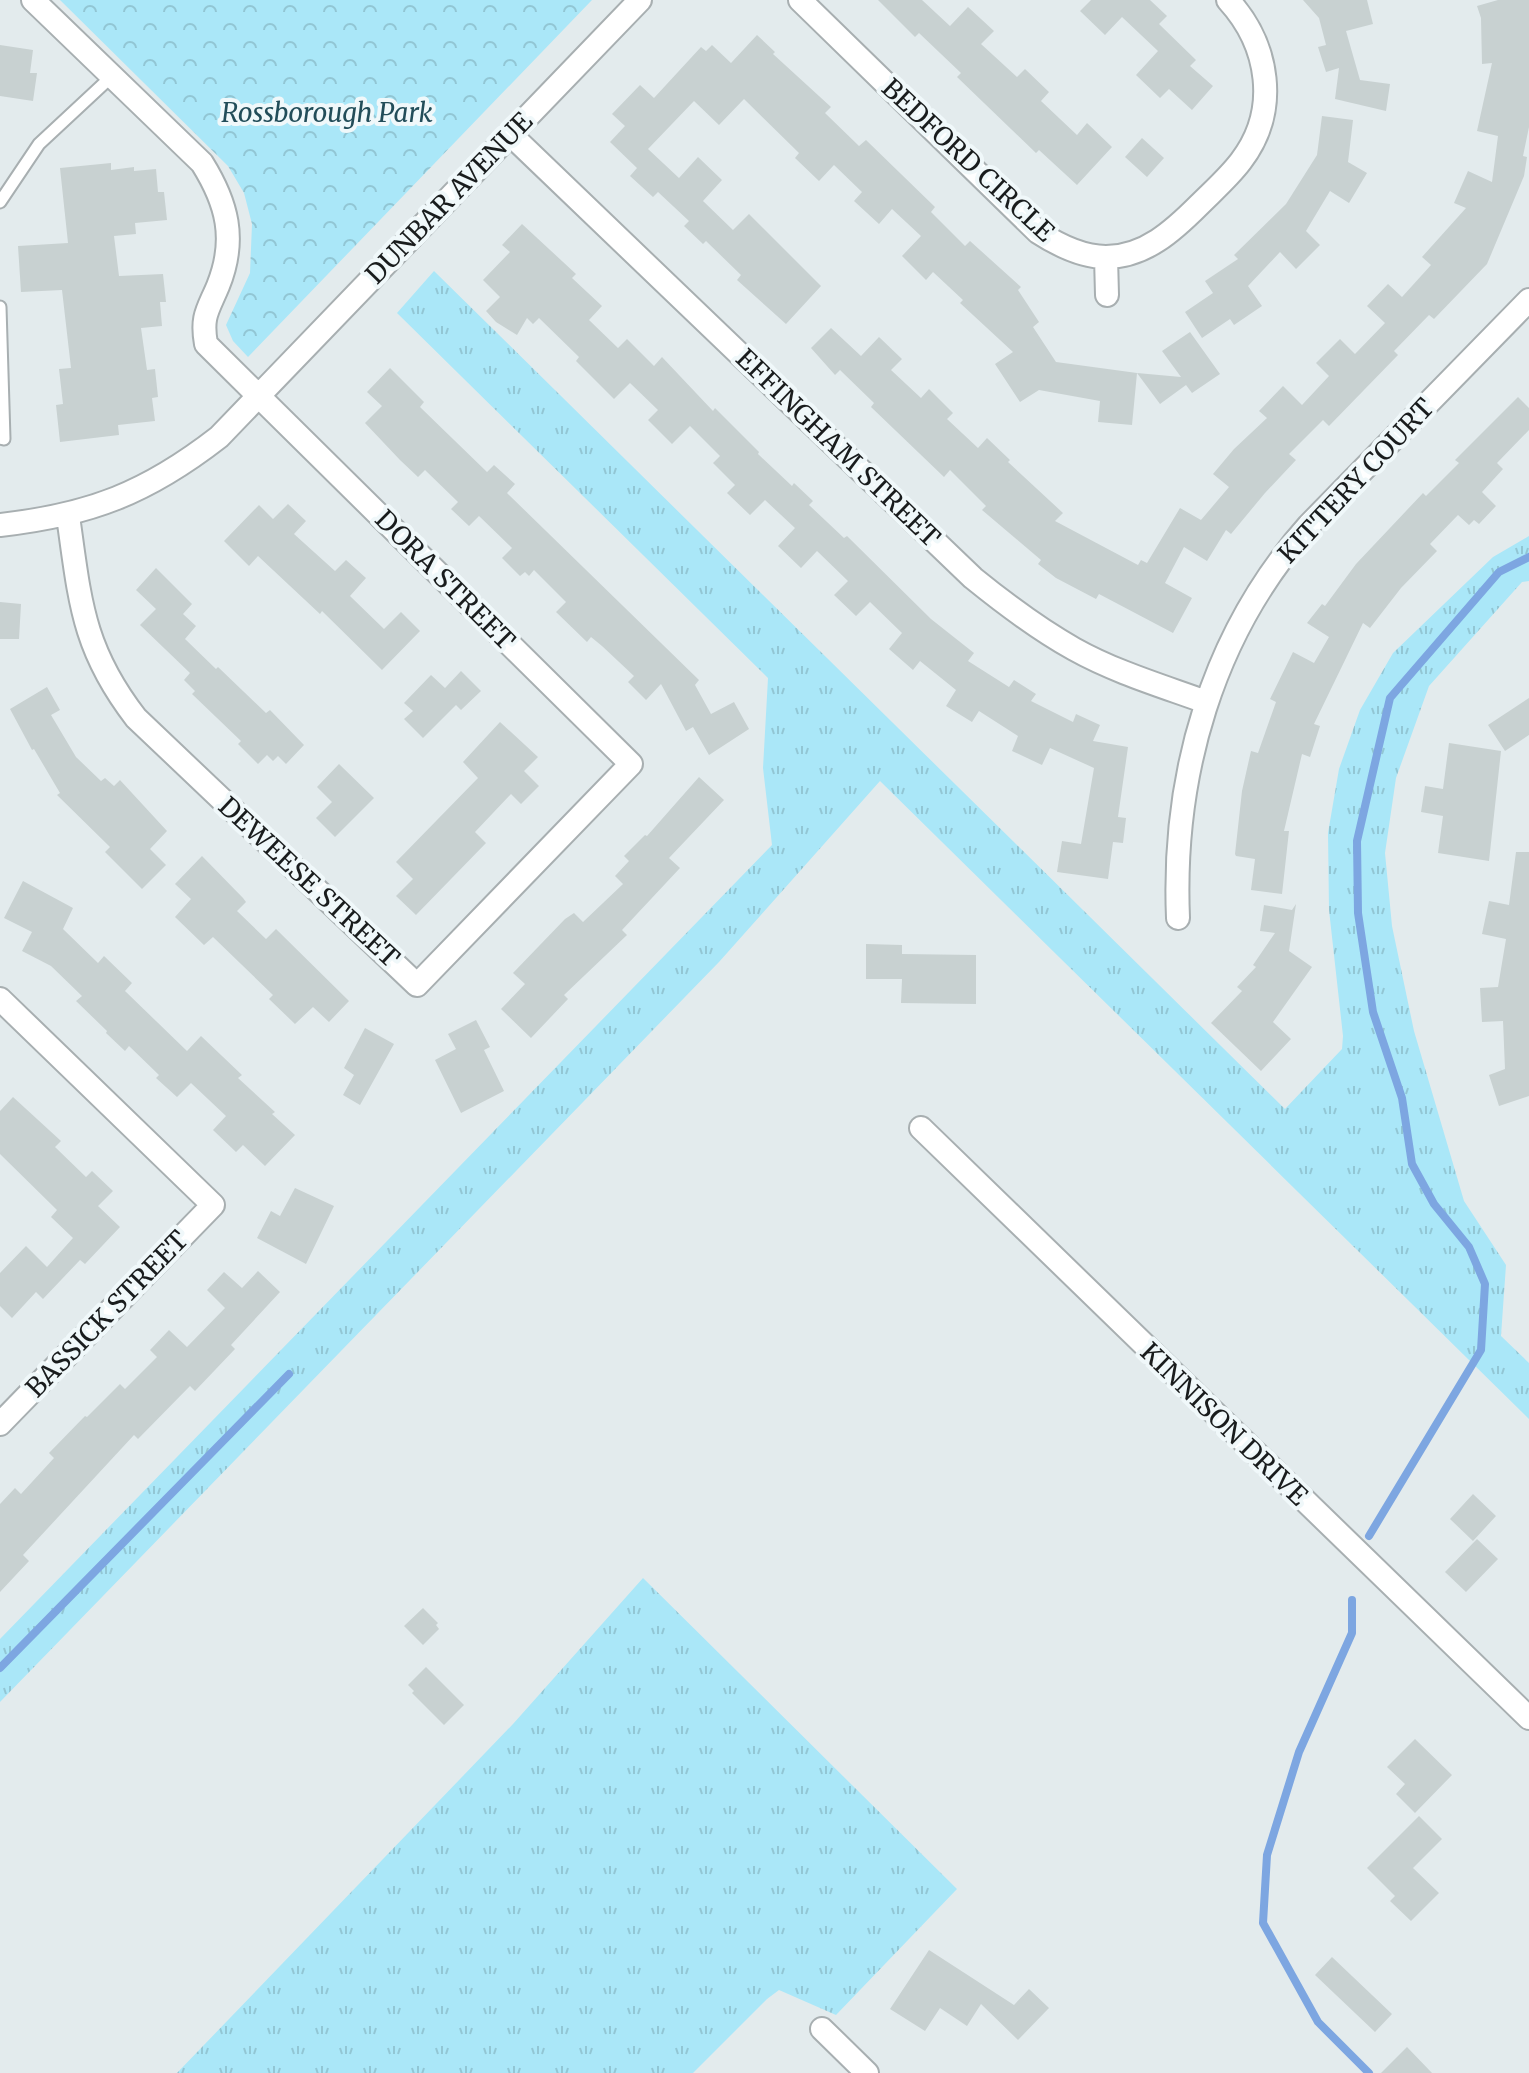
<svg xmlns="http://www.w3.org/2000/svg" width="1529" height="2073" font-family="Merriweather,serif">
<style>
.grass{fill:url(#grass-tufts)}
.park{fill:url(#park-crowns)}
.lines{fill:none;stroke-linecap:round;stroke-linejoin:round}
.stream{stroke:#7da6e1;stroke-width:8}
.building{fill:#c8d1d1}
.service-casing{stroke:#a8afb1;stroke-width:15}
.minor-casing{stroke:#a8afb1;stroke-width:26}
.service{stroke:#fff;stroke-width:11}
.minor{stroke:#fff;stroke-width:22}
.labels{text-anchor:middle;stroke-width:8;stroke-linejoin:round;paint-order:stroke}
.park-label{font-size:26px;font-style:italic;fill:#224d59;stroke:#f0f8fa}
.street-label{font-size:26px;fill:#191c1d;stroke:#f0f8fa}
</style>
<defs>
<pattern id="grass-tufts" width="24" height="20" patternUnits="userSpaceOnUse" patternTransform="scale(2)"><rect width="24" height="20" fill="#aae7f8"/><path d="M3 7l-1-3M5 7V3M7 7l1-3M15 17l-1-3M17 17v-4M19 17l1-3" fill="none" stroke="#92c6d4"/></pattern>
<pattern id="park-crowns" width="20" height="18" patternUnits="userSpaceOnUse" patternTransform="scale(2)"><rect width="20" height="18" fill="#aae7f8"/><path d="M2 6a3 3 0 1 1 6 0M12 15a3 3 0 1 1 6 0" fill="none" stroke="#92c6d4"/></pattern>
</defs>
<rect width="100%" height="100%" fill="#e3ebed"/>
<path class="grass" d="M 434,271 L 1285,1109 L 1342,1049 L 1343,1036 L 1329,910 L 1328,833 L 1339,769 L 1360,710 L 1393,653 L 1493,557 L 1529,536 L 1529,581 L 1522,582 L 1429,686 L 1396,778 L 1385,853 L 1392,926 L 1414,1031 L 1464,1201 L 1506,1265 L 1501,1336 L 1529,1363 L 1529,1419 L 880,781 L 719,962 L 0,1702 L 0,1639 L 772,845 L 763,768 L 768,678 L 397,313 Z
M 643,1578 L 957,1889 L 836,2015 L 779,1990 L 767,1999 L 693,2073 L 177,2073 L 513,1724 Z"/>
<path class="park" d="M 60,0 L 592,0 L 248,357 L 233,341 L 226,325 L 250,273 L 252,224 L 244,193 L 228,166 Z"/>
<g class="lines">
<path class="stream" d="M 1369,1536 L 1481,1350 L 1485,1284 L 1469,1247 L 1434,1204 L 1412,1164 L 1402,1098 L 1373,1012 L 1358,913 L 1357,841 L 1390,698 L 1499,572 L 1529,557
M 1352,1600 L 1352,1633 L 1299,1752 L 1267,1855 L 1263,1923 L 1318,2022 L 1369,2073
M 0,1668 L 289,1374"/>
</g>
<path class="building" d="M 878,0 L 922,0 L 950,26 L 968,7 L 994,31 L 981,44 L 1017,77 L 1025,69 L 1049,92 L 1041,101 L 1077,135 L 1087,123 L 1112,147 L 1077,185 L 1039,150 L 1036,153 L 957,77 L 961,73 L 919,33 L 915,37 Z
M 1091,0 L 1150,0 L 1167,16 L 1159,24 L 1196,60 L 1190,66 L 1213,86 L 1192,110 L 1169,89 L 1160,98 L 1136,75 L 1158,51 L 1122,17 L 1105,35 L 1080,11 Z
M 1303,0 L 1367,0 L 1373,24 L 1346,31 L 1360,80 L 1390,84 L 1386,111 L 1335,99 L 1339,68 L 1326,72 L 1318,47 L 1326,45 L 1319,18 Z
M 1498,0 L 1529,0 L 1529,127 L 1523,156 L 1527,157 L 1524,176 L 1487,264 L 1434,319 L 1429,315 L 1394,351 L 1398,355 L 1329,426 L 1323,420 L 1289,454 L 1296,460 L 1265,493 L 1231,534 L 1226,530 L 1207,561 L 1184,547 L 1165,583 L 1192,598 L 1173,633 L 1099,594 L 1096,599 L 1056,578 L 1038,564 L 1041,560 L 982,510 L 986,506 L 950,470 L 944,477 L 871,407 L 874,403 L 840,370 L 835,375 L 811,348 L 831,328 L 861,356 L 879,337 L 902,359 L 891,370 L 921,398 L 929,389 L 953,413 L 947,419 L 978,448 L 987,438 L 1010,460 L 1008,462 L 1063,513 L 1055,521 L 1138,565 L 1141,560 L 1147,563 L 1180,508 L 1201,520 L 1229,487 L 1213,474 L 1234,449 L 1267,418 L 1259,411 L 1283,386 L 1302,405 L 1329,376 L 1316,363 L 1340,339 L 1355,354 L 1385,323 L 1367,306 L 1388,284 L 1402,297 L 1431,265 L 1422,257 L 1466,208 L 1454,203 L 1468,171 L 1492,182 L 1498,136 L 1477,131 L 1492,63 L 1482,64 L 1481,18 L 1477,6 Z
M 757,35 L 775,52 L 773,54 L 831,107 L 825,113 L 859,146 L 866,140 L 935,207 L 931,212 L 965,246 L 970,241 L 1021,287 L 1018,290 L 1039,322 L 1033,327 L 1056,362 L 1137,373 L 1132,425 L 1098,422 L 1100,401 L 1039,390 L 1020,402 L 995,364 L 1013,352 L 960,303 L 963,300 L 933,272 L 926,280 L 902,256 L 921,236 L 892,209 L 879,224 L 854,201 L 862,192 L 834,165 L 819,181 L 795,158 L 799,153 L 744,99 L 719,125 L 694,101 L 648,149 L 679,178 L 698,157 L 722,180 L 703,201 L 733,230 L 749,214 L 821,286 L 786,324 L 737,280 L 741,275 L 706,241 L 703,244 L 684,226 L 689,221 L 658,192 L 653,197 L 630,176 L 637,168 L 610,142 L 625,126 L 612,114 L 640,85 L 654,98 L 701,47 L 706,51 L 712,45 L 731,63 Z
M 0,45 L 33,50 L 30,73 L 37,73 L 33,101 L 0,96 Z
M 1322,116 L 1353,120 L 1348,162 L 1367,173 L 1349,203 L 1330,191 L 1306,231 L 1320,245 L 1296,269 L 1280,252 L 1248,286 L 1262,306 L 1234,325 L 1230,319 L 1202,338 L 1185,312 L 1213,293 L 1205,281 L 1238,259 L 1234,255 L 1286,204 L 1317,155 Z
M 1142,138 L 1164,158 L 1147,177 L 1125,157 Z
M 111,163 L 111,170 L 134,167 L 134,171 L 156,169 L 158,192 L 164,192 L 167,220 L 135,223 L 136,234 L 114,236 L 119,276 L 163,274 L 166,302 L 160,302 L 162,326 L 141,328 L 147,370 L 155,369 L 158,397 L 152,398 L 155,421 L 118,425 L 119,435 L 60,442 L 56,405 L 63,404 L 59,369 L 71,368 L 62,290 L 21,292 L 18,246 L 68,243 L 60,168 Z
M 522,224 L 576,274 L 572,278 L 602,306 L 589,320 L 618,348 L 627,339 L 654,366 L 662,357 L 713,411 L 715,408 L 759,452 L 758,454 L 792,486 L 794,483 L 813,501 L 809,505 L 844,538 L 847,536 L 931,619 L 974,653 L 968,661 L 1009,687 L 1014,680 L 1036,694 L 1031,701 L 1073,722 L 1076,714 L 1100,725 L 1093,741 L 1128,747 L 1118,817 L 1126,818 L 1123,843 L 1113,842 L 1108,879 L 1057,872 L 1062,841 L 1081,844 L 1094,768 L 1050,748 L 1042,765 L 1012,751 L 1018,736 L 979,711 L 972,722 L 946,706 L 956,690 L 920,661 L 913,670 L 889,649 L 902,633 L 870,602 L 856,616 L 834,595 L 848,581 L 817,551 L 801,568 L 778,546 L 795,528 L 765,500 L 750,515 L 727,493 L 735,485 L 713,463 L 720,456 L 690,426 L 672,444 L 648,420 L 658,410 L 630,383 L 614,399 L 576,361 L 579,357 L 539,318 L 533,324 L 527,318 L 517,335 L 496,322 L 486,311 L 500,297 L 483,280 L 510,252 L 502,245 Z
M 1190,332 L 1220,374 L 1192,393 L 1186,385 L 1160,404 L 1137,373 L 1181,377 L 1162,351 Z
M 390,368 L 424,402 L 420,407 L 487,472 L 494,465 L 515,484 L 507,493 L 699,680 L 695,685 L 711,714 L 734,702 L 749,729 L 709,755 L 693,727 L 686,731 L 661,684 L 646,700 L 628,682 L 634,676 L 602,646 L 591,637 L 587,642 L 556,612 L 566,602 L 534,570 L 529,576 L 525,572 L 520,576 L 502,558 L 512,548 L 479,516 L 469,526 L 451,509 L 458,502 L 425,470 L 418,477 L 400,460 L 365,423 L 382,406 L 367,392 Z
M 1518,397 L 1529,408 L 1529,430 L 1497,463 L 1503,469 L 1482,492 L 1496,506 L 1479,524 L 1474,520 L 1469,525 L 1458,515 L 1430,544 L 1437,551 L 1401,588 L 1370,628 L 1363,623 L 1314,724 L 1320,726 L 1310,757 L 1302,754 L 1284,831 L 1289,831 L 1282,894 L 1251,890 L 1255,859 L 1236,856 L 1235,854 L 1242,791 L 1251,751 L 1258,753 L 1276,702 L 1270,699 L 1293,652 L 1314,663 L 1329,637 L 1307,623 L 1322,604 L 1325,606 L 1356,564 L 1423,493 L 1426,496 L 1459,463 L 1455,460 Z
M 288,504 L 306,521 L 294,534 L 335,571 L 346,560 L 366,578 L 350,596 L 384,629 L 401,612 L 420,631 L 382,670 L 322,611 L 320,614 L 258,556 L 249,566 L 224,541 L 259,505 L 273,519 Z
M 156,568 L 192,604 L 183,614 L 196,626 L 185,639 L 216,669 L 218,667 L 266,713 L 270,710 L 304,745 L 286,764 L 278,756 L 273,761 L 267,755 L 258,764 L 238,744 L 241,741 L 192,694 L 195,691 L 184,680 L 190,673 L 140,625 L 156,609 L 136,590 Z
M 0,602 L 21,604 L 19,639 L 0,639 Z
M 461,671 L 481,691 L 461,710 L 456,705 L 423,738 L 404,719 L 413,711 L 404,703 L 431,675 L 445,688 Z
M 47,687 L 60,710 L 51,715 L 76,757 L 101,781 L 105,778 L 114,786 L 120,780 L 167,831 L 150,849 L 166,865 L 142,889 L 105,852 L 110,847 L 57,795 L 60,793 L 34,749 L 32,750 L 10,709 Z
M 1529,698 L 1529,735 L 1505,751 L 1488,725 Z
M 500,722 L 538,757 L 524,771 L 539,786 L 521,804 L 511,794 L 475,832 L 486,843 L 416,915 L 396,896 L 413,879 L 396,862 L 478,778 L 463,762 Z
M 1449,743 L 1501,751 L 1489,861 L 1438,853 L 1443,816 L 1421,812 L 1425,786 L 1443,789 Z
M 339,764 L 374,798 L 335,837 L 316,818 L 332,802 L 317,787 Z
M 699,777 L 724,800 L 669,858 L 680,868 L 622,930 L 627,935 L 564,995 L 568,999 L 531,1038 L 501,1009 L 525,984 L 513,973 L 565,919 L 574,913 L 583,922 L 623,884 L 615,876 L 629,861 L 624,856 L 645,835 L 647,836 Z
M 1516,852 L 1529,852 L 1529,1096 L 1499,1106 L 1489,1075 L 1505,1069 L 1503,1021 L 1482,1022 L 1480,988 L 1498,987 L 1506,939 L 1482,934 L 1489,901 L 1509,905 Z
M 202,856 L 243,898 L 246,902 L 237,911 L 266,939 L 276,929 L 349,1001 L 329,1022 L 313,1007 L 295,1024 L 269,999 L 273,995 L 213,937 L 204,945 L 175,917 L 191,899 L 175,884 Z
M 23,881 L 73,908 L 63,929 L 98,963 L 104,956 L 132,983 L 125,991 L 187,1051 L 201,1036 L 242,1075 L 238,1078 L 275,1112 L 272,1114 L 295,1135 L 265,1166 L 243,1145 L 236,1152 L 213,1130 L 226,1116 L 191,1083 L 177,1097 L 156,1078 L 159,1075 L 129,1046 L 125,1051 L 106,1033 L 107,1031 L 76,1001 L 82,996 L 51,966 L 22,951 L 32,932 L 4,918 Z
M 1296,904 L 1289,951 L 1312,967 L 1273,1022 L 1291,1039 L 1261,1071 L 1211,1023 L 1242,991 L 1237,987 L 1256,967 L 1253,965 L 1275,933 L 1260,931 L 1264,905 L 1292,910 Z
M 866,944 L 902,945 L 902,954 L 976,955 L 976,1004 L 901,1003 L 902,979 L 866,979 Z
M 476,1020 L 490,1047 L 484,1050 L 504,1091 L 461,1113 L 435,1060 L 456,1049 L 448,1034 Z
M 365,1028 L 394,1044 L 360,1105 L 343,1095 L 354,1075 L 344,1068 Z
M 13,1097 L 61,1141 L 55,1147 L 86,1177 L 92,1171 L 113,1191 L 98,1206 L 120,1227 L 85,1264 L 80,1260 L 43,1299 L 36,1292 L 12,1318 L 0,1306 L 0,1273 L 26,1246 L 47,1267 L 73,1238 L 51,1217 L 57,1210 L 0,1154 L 0,1111 Z
M 295,1188 L 334,1206 L 306,1264 L 257,1238 L 271,1211 L 280,1216 Z
M 258,1271 L 280,1292 L 231,1345 L 235,1349 L 195,1391 L 190,1386 L 138,1439 L 134,1435 L 23,1555 L 29,1561 L 0,1592 L 0,1504 L 15,1488 L 21,1494 L 54,1458 L 49,1453 L 85,1416 L 87,1417 L 120,1384 L 125,1389 L 157,1357 L 150,1350 L 169,1330 L 187,1347 L 225,1308 L 207,1290 L 224,1272 L 242,1288 Z
M 1473,1494 L 1496,1516 L 1473,1541 L 1450,1519 Z
M 1477,1539 L 1498,1559 L 1466,1592 L 1445,1572 Z
M 423,1608 L 438,1623 L 436,1625 L 439,1629 L 423,1645 L 404,1626 Z
M 426,1667 L 464,1705 L 444,1725 L 412,1693 L 414,1691 L 408,1685 Z
M 1415,1739 L 1452,1775 L 1415,1813 L 1396,1794 L 1405,1784 L 1387,1767 Z
M 1419,1816 L 1442,1839 L 1413,1868 L 1439,1893 L 1411,1921 L 1390,1901 L 1395,1896 L 1367,1868 Z
M 929,1950 L 1014,2005 L 1029,1989 L 1049,2008 L 1018,2040 L 981,2004 L 967,2026 L 940,2008 L 925,2031 L 890,2009 Z
M 1332,1957 L 1392,2014 L 1375,2032 L 1315,1975 Z
M 1407,2047 L 1432,2073 L 1381,2073 Z"/>
<g class="lines">
<defs>
<path id="service" d="M 0,202 L 39,144 L 111,77
M 0,307 L 4,439 L 0,438"/>
<path id="minor" d="M 33,0 L 202,163 C 227,203 237,239 218,286 C 208,310 201,316 206,344 L 631,764 L 417,985 L 136,718 C 82,648 80,600 68,516
M 800,0 L 1038,232 C 1058,245 1081,257 1106,257 C 1145,257 1174,230 1199,205 C 1213,191 1229,177 1241,161 C 1280,110 1269,45 1228,0
M 511,135 L 973,578 C 1005,604 1038,629 1074,649 C 1115,672 1162,686 1206,702
M 1106,257 L 1107,295
M 0,525 C 90,515 147,493 219,437 L 640,0
M 1178,918 C 1172,775 1212,634 1309,525 L 1529,300
M 0,999 L 213,1205 L 0,1424
M 921,1128 L 1529,1718
M 822,2029 L 867,2073"/>
</defs>
<use href="#service" class="service-casing"/>
<use href="#minor" class="minor-casing"/>
<use href="#service" class="service"/>
<use href="#minor" class="minor"/>
</g>
<g class="labels">
<g class="park-label">
<text x="327" y="122">Rossborough Park</text>
</g>
<g class="street-label">
<text transform="translate(968 160) rotate(43)" y="9">BEDFORD CIRCLE</text>
<text transform="translate(449 198) rotate(-46)" y="9">DUNBAR AVENUE</text>
<text transform="translate(838 448) rotate(44)" y="9">EFFINGHAM STREET</text>
<text transform="translate(1356 481) rotate(-47)" y="9">KITTERY COURT</text>
<text transform="translate(445 580) rotate(45)" y="9">DORA STREET</text>
<text transform="translate(309 882) rotate(43)" y="9">DEWEESE STREET</text>
<text transform="translate(107 1314) rotate(-46)" y="9">BASSICK STREET</text>
<text transform="translate(1224 1424) rotate(44)" y="9">KINNISON DRIVE</text>
</g>
</g>
</svg>
